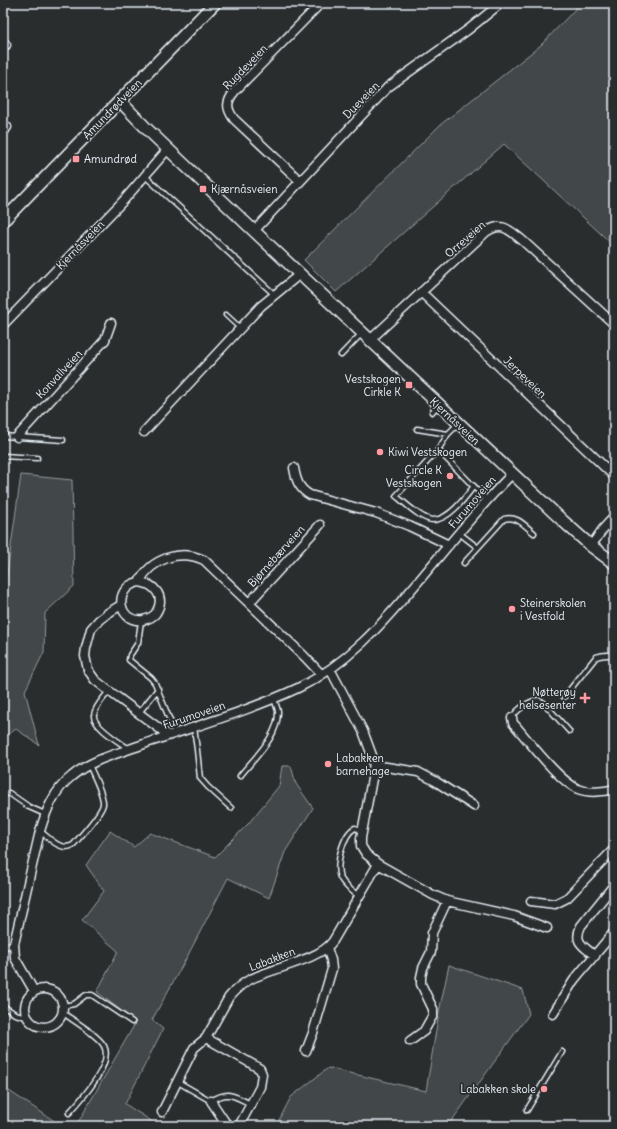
<svg xmlns="http://www.w3.org/2000/svg" width="617" height="1129" font-family="Delius,sans-serif">
<style>
.green{fill:#424648;stroke:#959ca0}
.lines{fill:none;stroke-linecap:round;stroke-linejoin:round}
.lane-casing{stroke:#e8f1f8;stroke-width:7}
.street-casing{stroke:#e8f1f8;stroke-width:11}
.secondary-casing{stroke:#e8f1f8;stroke-width:14}
.lane{stroke:#2a2d2e;stroke-width:4}
.street{stroke:#2a2d2e;stroke-width:8}
.secondary{stroke:#2a2d2e;stroke-width:11}
.poi-dot{fill:#ff9aa2;stroke:#2a2d2e;stroke-width:1.5}
.labels{text-anchor:middle;stroke-width:3.5;stroke-linejoin:round;paint-order:stroke}
.street-label{font-size:11px;fill:#e8f1f8;stroke:#2a2d2e}
.poi-label{font-size:11px;fill:#e8f1f8;stroke:#2a2d2e;text-anchor:start}
</style>
<rect width="100%" height="100%" fill="#2a2d2e"/>
<filter id="ink" filterUnits="userSpaceOnUse"><feTurbulence type="fractalNoise" baseFrequency=".025" numOctaves="2"/><feDisplacementMap in="SourceGraphic" scale="8" xChannelSelector="R" yChannelSelector="G"/><feConvolveMatrix kernelMatrix="1 2 1 2 8 2 1 2 1" color-interpolation-filters="sRGB"/></filter>
<g filter="url(#ink)">
<path class="green" d="M 581,3 L 614,3 L 614,50 L 610,54 L 614,62 L 614,246 L 504,144 L 336,292 L 304,260 L 440,125 L 541,45 Z
M 21,475 L 72,480 L 74,586 L 45,613 L 44,652 L 25,691 L 39,745 L 16,729 L 3,738 L 3,603 Z
M 282,766 L 291,766 L 296,784 L 313,808 L 285,852 L 269,898 L 228,878 L 187,957 L 152,1020 L 163,1029 L 125,1104 L 159,1126 L 76,1126 L 136,1022 L 97,992 L 118,951 L 82,920 L 104,891 L 86,865 L 110,831 L 134,847 L 150,833 L 215,857 L 248,824 L 279,786 Z
M 449,965 L 523,990 L 529,1014 L 448,1126 L 276,1126 L 291,1097 L 328,1068 L 426,1091 L 439,1012 Z
M 3,1087 L 62,1126 L 3,1126 Z"/>
<g class="lines">
<defs>
<path id="lane" d="M 145,176 L 275,295
M 226,315 L 240,328
M 341,355 L 362,333
M 432,412 L 438,405
M 458,424 L 448,434 L 438,450 L 487,500
M 417,429 L 448,434
M 3,436 L 63,440
M 438,450 L 396,496 C 405,503 422,520 433,520 C 449,520 465,498 474,486
M 3,456 L 37,458
M 459,533 L 477,547
M 464,563 L 504,519 C 517,515 525,526 534,533
M 141,621 L 138,643 L 130,655 L 129,660 L 151,678 L 155,683 L 175,733
M 109,691 C 104,698 95,706 94,715 C 92,726 121,743 129,749
M 564,697 L 596,657 C 602,655 607,654 614,656
M 138,714 L 158,689
M 512,718 C 517,709 528,702 538,700 L 544,703 L 569,731
M 194,727 L 197,750 L 200,778 L 208,787 L 231,808
M 240,776 C 255,757 279,736 278,711 C 277,707 275,702 274,699
M 3,795 L 9,793 L 29,807 L 45,814
M 40,831 C 49,838 61,852 73,845 C 80,837 102,813 103,804 C 104,795 93,774 89,765
M 359,896 C 353,892 345,886 341,879 C 334,867 343,834 355,828 L 362,830
M 3,948 L 14,944
M 3,1006 L 15,1014 L 27,1017
M 63,1006 L 74,1004 L 86,995 L 92,995 L 132,1022
M 63,1013 C 74,1021 98,1035 104,1046 C 114,1064 80,1101 69,1113
M 178,1082 L 211,1101 C 229,1090 233,1096 251,1104
M 527,1110 L 562,1052"/>
<path id="street" d="M 3,42 L 6,45
M 3,133 L 7,127
M 300,181 L 234,119 C 226,108 226,102 235,91 L 321,3
M 3,206 L 10,214
M 254,231 L 388,87 L 469,29 L 501,3
M 421,292 L 614,476
M 3,325 L 124,200 L 168,149
M 370,340 L 486,232 C 502,221 509,230 522,240 L 614,324
M 144,432 L 261,306 L 300,274
M 17,437 L 105,340 L 111,323
M 294,468 C 296,480 299,489 310,495 L 376,513 L 409,526 L 449,545
M 591,546 L 603,529 L 614,517
M 139,582 C 155,584 166,597 156,613 C 153,617 148,619 143,620 C 118,624 112,587 139,582 C 152,558 180,549 204,560 L 304,656 L 321,674
M 249,603 L 320,525
M 121,605 L 108,613 L 99,620 L 91,629 L 86,648 L 85,656 L 88,670 L 95,680 L 109,691 L 168,735
M 330,669 L 363,731 L 374,761 L 372,779 L 361,838 L 361,846 L 366,854 L 378,864 L 433,895 L 447,901 L 514,916 L 547,928
M 512,718 L 513,723 C 528,740 559,781 578,789 C 588,793 604,792 614,789
M 374,765 L 418,772 L 435,781 L 474,806
M 531,901 L 555,904 L 567,898 L 614,849
M 595,956 C 584,946 573,943 581,926 L 614,885
M25 1008a19 19 0 1 1 38 0a19 19 0 1 1-38 0Z
M 34,991 L 15,958 L 14,944 L 40,831 C 46,811 54,790 72,776 C 92,759 120,753 144,744 C 195,726 249,711 298,688 C 347,665 382,624 417,583 C 448,546 478,508 512,474
M 553,1014 L 574,980 L 614,932
M 206,1038 L 252,1064 L 260,1069 L 262,1074 L 260,1087 L 239,1126
M 410,1041 L 424,1031 L 433,1015 L 433,1009 L 421,984 L 421,977 L 423,968 L 431,952 L 432,933 L 447,901
M 306,1051 L 313,1033 L 332,969 L 331,960 L 327,948
M 211,1101 L 225,1122 L 229,1126
M 162,1112 L 194,1048 L 206,1038 L 229,997 C 235,990 242,983 251,979 C 272,968 320,960 333,941 L 378,864"/>
<path id="secondary" d="M 120,101 L 148,130 L 254,231 L 563,521 L 591,546 L 614,563
M 3,221 L 215,3"/>
</defs>
<use href="#lane" class="lane-casing"/>
<use href="#street" class="street-casing"/>
<use href="#secondary" class="secondary-casing"/>
<use href="#lane" class="lane"/>
<use href="#street" class="street"/>
<use href="#secondary" class="secondary"/>
</g>
</g>
<g class="poi-dot">
<rect x="72" y="155" width="8" height="8" rx="2"/>
<rect x="199" y="185" width="8" height="8" rx="2"/>
<rect x="405" y="381" width="8" height="8" rx="2"/>
<circle cx="380" cy="452" r="4"/>
<circle cx="450" cy="476" r="4"/>
<circle cx="512" cy="609" r="4"/>
<path d="M583 692h4v4h4v4h-4v4h-4v-4h-4v-4h4z"/>
<circle cx="328" cy="764" r="4"/>
<circle cx="544" cy="1089" r="4"/>
</g>
<g class="labels">
<g class="street-label">
<text transform="translate(245 67) rotate(-46)" y="4">Rugdeveien</text>
<text transform="translate(361 100) rotate(-46)" y="4">Dueveien</text>
<text transform="translate(112 109) rotate(-46)" y="4">Amundrødveien</text>
<text transform="translate(465 239) rotate(-41)" y="4">Orreveien</text>
<text transform="translate(80 245) rotate(-46)" y="4">Kjernåsveien</text>
<text transform="translate(59 374) rotate(-47)" y="4">Konvallveien</text>
<text transform="translate(525 377) rotate(44)" y="4">Jerpeveien</text>
<text transform="translate(455 421) rotate(43)" y="4">Kjernåsveien</text>
<text transform="translate(472 502) rotate(-49)" y="4">Furumoveien</text>
<text transform="translate(276 556) rotate(-48)" y="4">Bjørnebærveien</text>
<text transform="translate(194 715) rotate(-19)" y="4">Furumoveien</text>
<text transform="translate(272 959) rotate(-21)" y="4">Labakken</text>
</g>
<g class="poi-label">
<text x="84" y="163">Amundrød</text>
<text x="211" y="193">Kjærnåsveien</text>
<text x="401" y="383" text-anchor="end">Vestskogen<tspan x="401" dy="13">Cirkle K</tspan></text>
<text x="388" y="456">Kiwi Vestskogen</text>
<text x="442" y="474" text-anchor="end">Circle K<tspan x="442" dy="13">Vestskogen</tspan></text>
<text x="520" y="607">Steinerskolen<tspan x="520" dy="13">i Vestfold</tspan></text>
<text x="576" y="696" text-anchor="end">Nøtterøy<tspan x="576" dy="13">helsesenter</tspan></text>
<text x="336" y="762">Labakken<tspan x="336" dy="13">barnehage</tspan></text>
<text x="536" y="1093" text-anchor="end">Labakken skole</text>
</g>
</g>
<rect width="617" height="1129" fill="none" stroke="#2a2d2e" stroke-width="16"/>
<rect x="8" y="8" width="601" height="1113" fill="none" stroke="#e8f1f8" stroke-width="1.5" filter="url(#ink)"/>
</svg>
